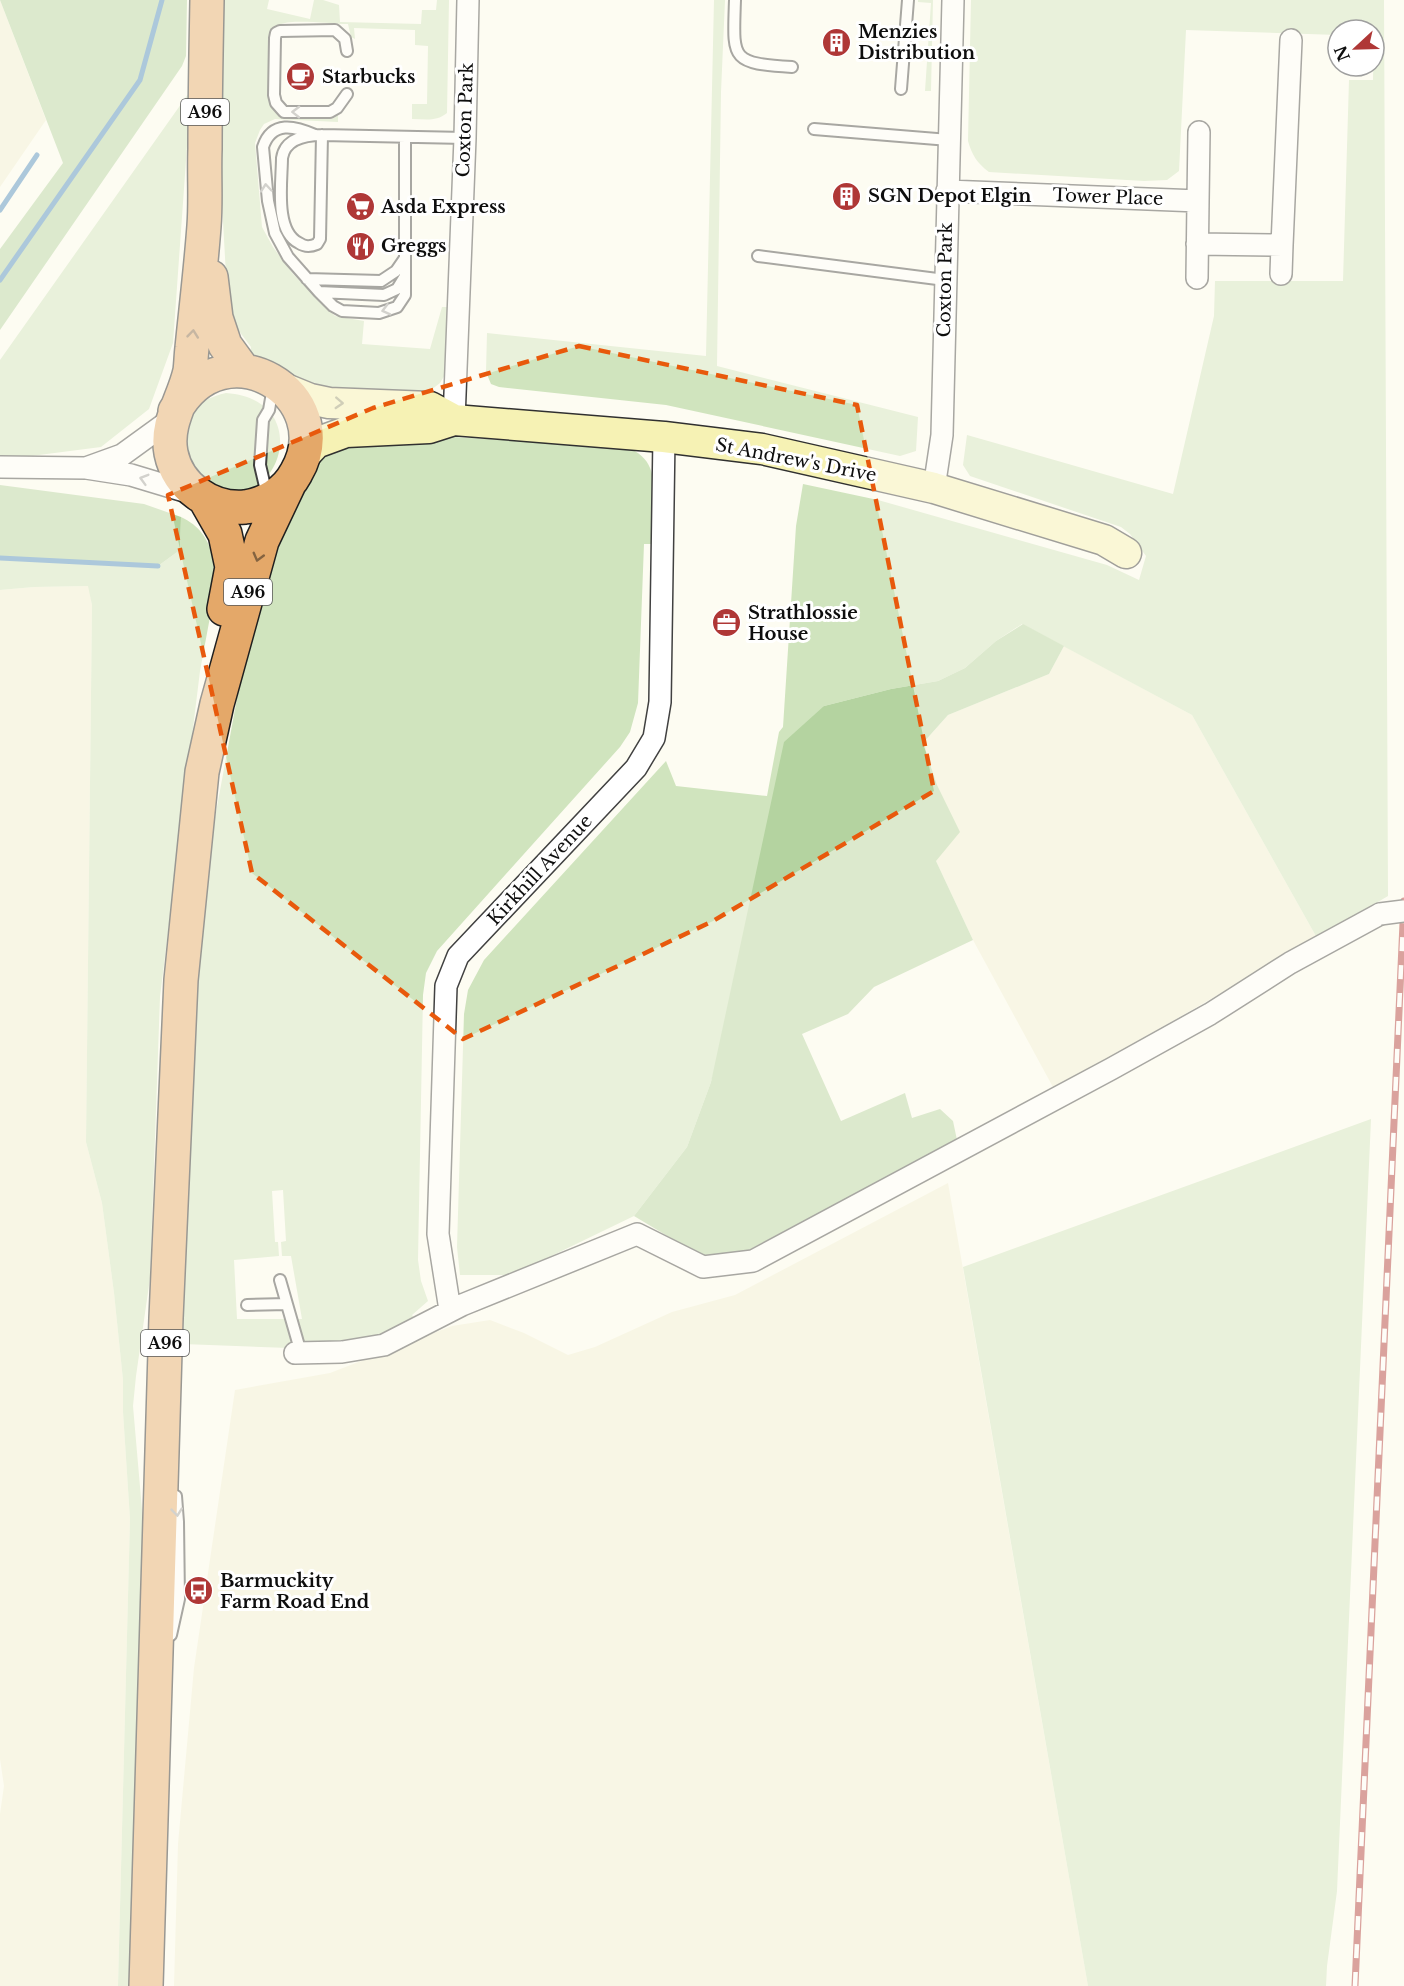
<svg xmlns="http://www.w3.org/2000/svg" width="1404" height="1986" font-family="'Libre Baskerville',serif">
<style>
.farmland{fill:#f1f0d4}
.green{fill:#d0e4be;fill-rule:evenodd}
.forest{fill:#b4d3a0}
.lines{fill:none;stroke-linecap:round;stroke-linejoin:round}
.stream{stroke:#4b8abe;stroke-width:5}
.lane-casing{stroke:#414141;stroke-width:14}
.street-casing{stroke:#414141;stroke-width:24}
.secondary-casing{stroke:#303030;stroke-width:33}
.highway-casing{stroke:#1f1f1f;stroke-width:36}
.lane{stroke:#fff;stroke-width:10}
.street{stroke:#fff;stroke-width:21}
.secondary{stroke:#f6f2b4;stroke-width:30}
.highway{stroke:#e4a869;stroke-width:33}
.rail-casing{stroke:#af3736;stroke-width:7}
.rail{stroke:#fff;stroke-width:4.5;stroke-dasharray:14;stroke-linecap:butt}
.street-bridge-casing{stroke:#414141;stroke-width:24;stroke-linecap:butt}
.street-bridge{stroke:#fff;stroke-width:21}
.oneway{stroke:#9f9f9f}
.oneway2{stroke:#846340}
.oneway3{stroke:#999772}
.marked{fill:none;stroke:#e8590c;stroke-width:4.5;stroke-dasharray:12 8;stroke-linejoin:round}
.labels{text-anchor:middle;stroke-width:6;stroke-linejoin:round;paint-order:stroke}
.shield{fill:#fff;stroke:#565656;stroke-width:1.5}
.shield-label{font-size:16px;font-weight:bold;fill:#0e0e0e}
.poi-label{font-size:18px;font-weight:bold;fill:#0e0e0e;stroke:#fff;text-anchor:start}
.street-label{font-size:18px;fill:#0e0e0e;stroke:#fff}
</style>
<rect width="100%" height="100%" fill="#fdfcf2"/>
<path class="farmland" d="M 0,0 L 46,120 L 0,187 Z
M 89,586 L 92,605 L 86,1142 L 102,1203 L 114,1293 L 123,1380 L 123,1412 L 130,1519 L 118,1986 L 0,1986 L 0,1814 L 4,1786 L 0,1759 L 0,590 L 34,587 Z
M 1064,646 L 1192,715 L 1317,938 L 1054,1089 L 973,940 L 936,861 L 937,785 L 923,743 L 948,715 L 1049,674 Z
M 948,1183 L 1088,1986 L 174,1986 L 178,1844 L 194,1668 L 235,1390 L 330,1373 L 452,1326 L 490,1320 L 524,1333 L 568,1355 L 595,1347 L 672,1312 L 735,1295 Z"/>
<path class="green" d="M 216,0 L 269,0 L 267,9 L 310,19 L 314,0 L 323,0 L 339,5 L 340,22 L 421,24 L 422,10 L 436,10 L 437,0 L 449,0 L 447,113 C 436,122 425,119 412,119 L 412,104 L 427,104 L 428,46 L 415,45 L 415,30 L 354,28 L 355,39 L 351,37 L 348,24 C 332,24 295,19 281,24 C 274,26 272,33 269,38 L 269,102 L 274,111 L 281,116 L 332,119 L 338,115 L 338,122 L 275,119 L 264,124 L 260,130 L 255,143 L 262,227 L 273,247 L 293,274 L 335,316 L 364,321 L 362,344 L 430,349 L 442,307 L 451,307 L 449,368 L 440,383 L 427,393 L 336,391 L 285,376 L 249,360 L 251,347 L 236,327 L 229,329 L 214,59 Z
M 714,0 L 725,0 L 721,92 L 717,366 L 918,417 L 916,451 L 900,456 L 666,405 L 499,387 L 491,384 L 486,372 L 487,333 L 706,356 Z
M 918,0 L 933,0 L 931,91 L 925,91 L 931,3 L 918,2 Z
M 971,0 L 1384,0 L 1388,896 L 1317,938 L 1192,715 L 1022,624 L 996,641 L 965,668 L 938,681 L 891,689 L 824,706 L 711,1082 L 687,1147 L 634,1216 L 512,1275 L 460,1275 L 457,1247 L 464,1014 L 468,990 L 484,960 L 666,761 L 676,786 L 767,796 L 779,732 L 783,727 L 796,526 L 803,484 L 878,500 L 1107,565 L 1139,580 L 1146,556 L 1130,534 L 1121,527 L 970,476 L 963,465 L 967,435 L 1173,494 L 1214,316 L 1215,281 L 1343,281 L 1349,80 L 1373,80 L 1374,30 L 1338,30 L 1338,35 L 1186,30 L 1179,171 L 1167,180 L 1144,181 L 989,172 C 977,163 972,155 968,141 Z
M 191,90 L 173,343 L 149,409 L 101,447 L 0,460 L 0,360 Z
M 226,393 C 313,399 283,506 221,492 C 212,490 202,481 193,476 L 182,432 C 196,408 197,400 226,393 Z
M 453,437 L 626,447 C 655,458 654,478 654,505 C 654,518 654,531 653,544 L 644,544 L 638,703 L 630,732 L 620,747 L 437,951 L 426,973 L 423,995 L 418,1260 L 421,1281 L 428,1301 L 412,1315 L 416,1321 L 381,1338 L 289,1348 L 183,1344 L 189,1081 L 201,922 L 214,823 L 243,666 L 271,553 L 316,456 L 362,438 ZM 283,1190 L 286,1241 L 281,1242 L 282,1256 L 291,1256 L 302,1319 L 237,1319 L 234,1260 L 279,1256 L 278,1242 L 275,1242 L 272,1191 Z
M 181,517 C 200,526 207,538 213,556 L 219,556 L 220,563 L 200,671 L 160,997 L 150,1278 L 136,1376 L 133,1406 L 144,1533 L 130,1986 L 118,1986 L 130,1519 L 123,1412 L 123,1380 L 114,1293 L 102,1203 L 86,1142 L 92,605 L 88,586 L 34,587 L 0,590 L 0,558 L 158,566 L 180,550 Z
M 1371,1119 L 1337,1891 L 1327,1966 L 1326,1986 L 1088,1986 L 963,1267 Z"/>
<path class="forest" d="M 0,0 L 187,0 L 186,56 L 182,66 L 0,330 L 0,249 L 63,163 Z
M 0,485 L 144,504 L 181,517 L 180,550 L 158,566 L 0,558 Z
M 1023,624 L 1064,646 L 1049,674 L 948,715 L 923,743 L 937,785 L 960,832 L 936,861 L 973,940 L 874,987 L 848,1014 L 802,1034 L 841,1121 L 905,1093 L 912,1118 L 940,1109 L 953,1121 L 957,1140 L 743,1253 L 704,1258 L 634,1216 L 687,1147 L 711,1082 L 784,742 L 824,706 L 891,689 L 938,681 L 965,668 L 996,641 Z"/>
<g class="lines">
<path class="stream" d="M 0,210 L 37,155
M 0,280 L 140,80 L 162,0
M 0,558 L 158,566"/>
<defs>
<path id="lane" d="M 735,0 C 733,60 730,63 792,67
M 901,89 L 908,0
M 347,94 L 337,108 L 330,112 L 284,112 L 276,103 L 274,95 L 275,38 L 276,33 L 280,31 L 335,30 L 345,39 L 347,51
M 814,129 L 949,140
M 315,135 C 295,126 272,120 263,147 L 268,201 L 275,233 L 288,257 L 319,292 L 333,306 L 342,311 L 379,313 L 397,307 L 405,295 L 405,137
M 322,135 L 320,239 L 317,244 C 310,247 305,247 299,243 C 274,231 282,181 282,158 C 285,139 305,135 322,135 L 465,138
M 758,256 L 945,280
M 307,279 L 381,281 L 396,271 L 405,258
M 319,292 L 384,295 L 397,289 L 405,276
M 267,495 L 260,465 L 263,420 L 269,410 L 273,387
M 280,1280 L 301,1353
M 247,1305 L 287,1304
M 171,1635 L 179,1599 L 178,1522 L 176,1496"/>
<path id="street" d="M 947,191 L 1198,201 L 1197,278
M 1198,201 L 1199,132
M 1197,244 L 1282,245 L 1291,40
M 1281,274 L 1282,245
M 173,418 L 122,455 L 86,468 L 131,475 L 194,494
M 454,420 L 465,138 L 468,0
M 0,467 L 86,468
M 934,488 L 942,435 L 953,0
M 450,1310 L 438,1234 L 446,986 L 458,956 L 636,768 L 654,738 L 660,702 L 664,437
M 295,1353 L 342,1352 L 384,1345 L 462,1305 L 637,1234 L 703,1267 L 753,1261 L 1111,1069 L 1210,1014 L 1290,963 L 1380,914"/>
<path id="secondary" d="M 283,388 L 310,399 L 329,403 L 430,407 L 454,420
M 303,457 L 316,443 L 346,432 L 429,428 L 454,420 L 664,437 L 762,449 L 934,488 L 1104,540 L 1126,553"/>
<path id="highway" d="M 211,277 L 216,318 L 225,345 L 244,371
M 175,411 C 224,323 341,396 296,473 C 286,492 266,504 245,507 C 211,510 178,487 171,453 C 165,423 184,399 190,371 C 191,364 191,356 192,348 C 196,308 201,267 204,226 C 206,201 204,175 205,149 C 205,100 206,50 207,0
M 205,499 L 225,534 L 232,567 L 224,609
M 146,1986 L 166,1318 L 181,980 L 202,772 L 217,704 L 262,541 L 289,484"/>
</defs>
<use href="#lane" class="lane-casing"/>
<use href="#street" class="street-casing"/>
<use href="#secondary" class="secondary-casing"/>
<use href="#highway" class="highway-casing"/>
<use href="#lane" class="lane"/>
<use href="#street" class="street"/>
<use href="#secondary" class="secondary"/>
<use href="#highway" class="highway"/>
<defs>
<path id="rail" d="M 1355,1986 L 1404,901"/>
</defs>
<use href="#rail" class="rail-casing"/>
<use href="#rail" class="rail"/>
<defs>
<path id="street-bridge" d="M 1380,914 L 1404,911"/>
</defs>
<use href="#street-bridge" class="street-bridge-casing"/>
<use href="#street-bridge" class="street-bridge"/>
</g>
<defs><path id="oneway-chevron" d="M-2-3.5L2.5 0L-2 3.5" fill="none" stroke-width="1.6" stroke-linecap="round" stroke-linejoin="round" transform="scale(1.5)"/></defs>
<g class="oneway">
<use href="#oneway-chevron" transform="translate(296 112) rotate(-179)"/>
<use href="#oneway-chevron" transform="translate(266 188) rotate(-95)"/>
<use href="#oneway-chevron" transform="translate(386 310) rotate(165)"/>
<use href="#oneway-chevron" transform="translate(144 479) rotate(-164)"/>
<use href="#oneway-chevron" transform="translate(177 1512) rotate(84)"/>
</g>
<g class="oneway2">
<use href="#oneway-chevron" transform="translate(193 334) rotate(-84)"/>
<use href="#oneway-chevron" transform="translate(258 557) rotate(105)"/>
</g>
<use class="oneway3" href="#oneway-chevron" transform="translate(339 403) rotate(3)"/>
<path d="M0 0H1404V1986H0ZM 579,346 L 857,405 L 934,791 L 713,921 L 463,1039 L 252,873 L 168,495 L 373,408 Z" fill="#fdfcf2" fill-opacity=".55" fill-rule="evenodd"/>
<path class="marked" d="M 579,346 L 857,405 L 934,791 L 713,921 L 463,1039 L 252,873 L 168,495 L 373,408 Z"/>
<defs>
<symbol id="building-disc" viewBox="-11 -11 22 22"><circle r="9.5" fill="#af3736" stroke="#fff"/><path d="M-4-6H4V6H1V3H-1V6H-4ZM-2.5-4.3h1.7v1.8h-1.7ZM.8-4.3h1.7v1.8H.8ZM-2.5-1h1.7V.8h-1.7ZM.8-1h1.7V.8H.8Z" fill="#fff"/></symbol>
<symbol id="cafe-disc" viewBox="-11 -11 22 22"><circle r="9.5" fill="#af3736" stroke="#fff"/><path d="M-5.5-4.5H6V0H3Q3 3.5 0 3.5H-2.5Q-5.5 3.5-5.5 0ZM3-3.2v2h1.7v-2ZM-6 4.5H4V6H-6Z" fill="#fff"/></symbol>
<symbol id="supermarket-disc" viewBox="-11 -11 22 22"><circle r="9.5" fill="#af3736" stroke="#fff"/><path d="M-6-5.5h2.5l.6 2H6L4.5 2H-2.5L-4.4-4H-6ZM-1.5 3.2a1.3 1.3 0 1 0 .1 0ZM3 3.2a1.3 1.3 0 1 0 .1 0Z" fill="#fff"/></symbol>
<symbol id="restaurant-disc" viewBox="-11 -11 22 22"><circle r="9.5" fill="#af3736" stroke="#fff"/><path d="M-5-6h1v4h1v-4h1v4h1v-4h1v5L-1.5 .5V6h-2V.5L-5-1ZM5-6V6H3V1.5H1.5Q1.5-4 5-6Z" fill="#fff"/></symbol>
<symbol id="office-disc" viewBox="-11 -11 22 22"><circle r="9.5" fill="#af3736" stroke="#fff"/><path d="M-6-3h4V-5.5h4V-3h4V5H-6ZM-1-4.5V-3h2v-1.5ZM-6 0V1H6V0Z" fill="#fff"/></symbol>
<symbol id="bus-disc" viewBox="-11 -11 22 22"><circle r="9.5" fill="#af3736" stroke="#fff"/><path d="M-5-6H5V4H4V6H2V4H-2V6H-4V4H-5ZM-3.5-4V0h7V-4ZM-3.5 1.2v1.5H-2V1.2ZM2 1.2v1.5H3.5V1.2Z" fill="#fff"/></symbol>
</defs>
<g fill-rule="evenodd">
<use href="#building-disc" x="820" y="26" width="33" height="33"/>
<use href="#cafe-disc" x="284" y="60" width="33" height="33"/>
<use href="#building-disc" x="830" y="180" width="33" height="33"/>
<use href="#supermarket-disc" x="344" y="190" width="33" height="33"/>
<use href="#restaurant-disc" x="344" y="230" width="33" height="33"/>
<use href="#office-disc" x="710" y="606" width="33" height="33"/>
<use href="#bus-disc" x="182" y="1574" width="33" height="33"/>
</g>
<g class="labels">
<g class="shield">
<rect x="181" y="99" width="48" height="26" rx="4.5"/>
<rect x="224" y="579" width="48" height="26" rx="4.5"/>
<rect x="141" y="1330" width="48" height="26" rx="4.5"/>
</g>
<g class="shield-label">
<text x="205" y="118">A96</text>
<text x="248" y="598">A96</text>
<text x="165" y="1349">A96</text>
</g>
<g class="poi-label">
<text x="858" y="38">Menzies<tspan x="858" dy="21">Distribution</tspan></text>
<text x="322" y="83">Starbucks</text>
<text x="868" y="202">SGN Depot Elgin</text>
<text x="381" y="213">Asda Express</text>
<text x="381" y="252">Greggs</text>
<text x="748" y="619">Strathlossie<tspan x="748" dy="21">House</tspan></text>
<text x="220" y="1587">Barmuckity<tspan x="220" dy="21">Farm Road End</tspan></text>
</g>
<g class="street-label">
<text transform="translate(465 120) rotate(-88)" y="6">Coxton Park</text>
<text transform="translate(1108 197) rotate(2)" y="6">Tower Place</text>
<text transform="translate(945 280) rotate(-89)" y="6">Coxton Park</text>
<text transform="translate(796 460) rotate(11)" y="6">St Andrew's Drive</text>
<text transform="translate(540 870) rotate(-47)" y="6">Kirkhill Avenue</text>
</g>
</g>
<g transform="translate(1356 48) rotate(248)"><circle r="28" fill="#ffffff" stroke="#9f9f9f" stroke-width="1.5"/>
<path d="M0-4.5L10 22L0 15L-10 22Z" fill="#af3736"/>
<text y="-9" font-size="16" font-weight="bold" text-anchor="middle" fill="#0e0e0e">N</text>
</g>
</svg>
